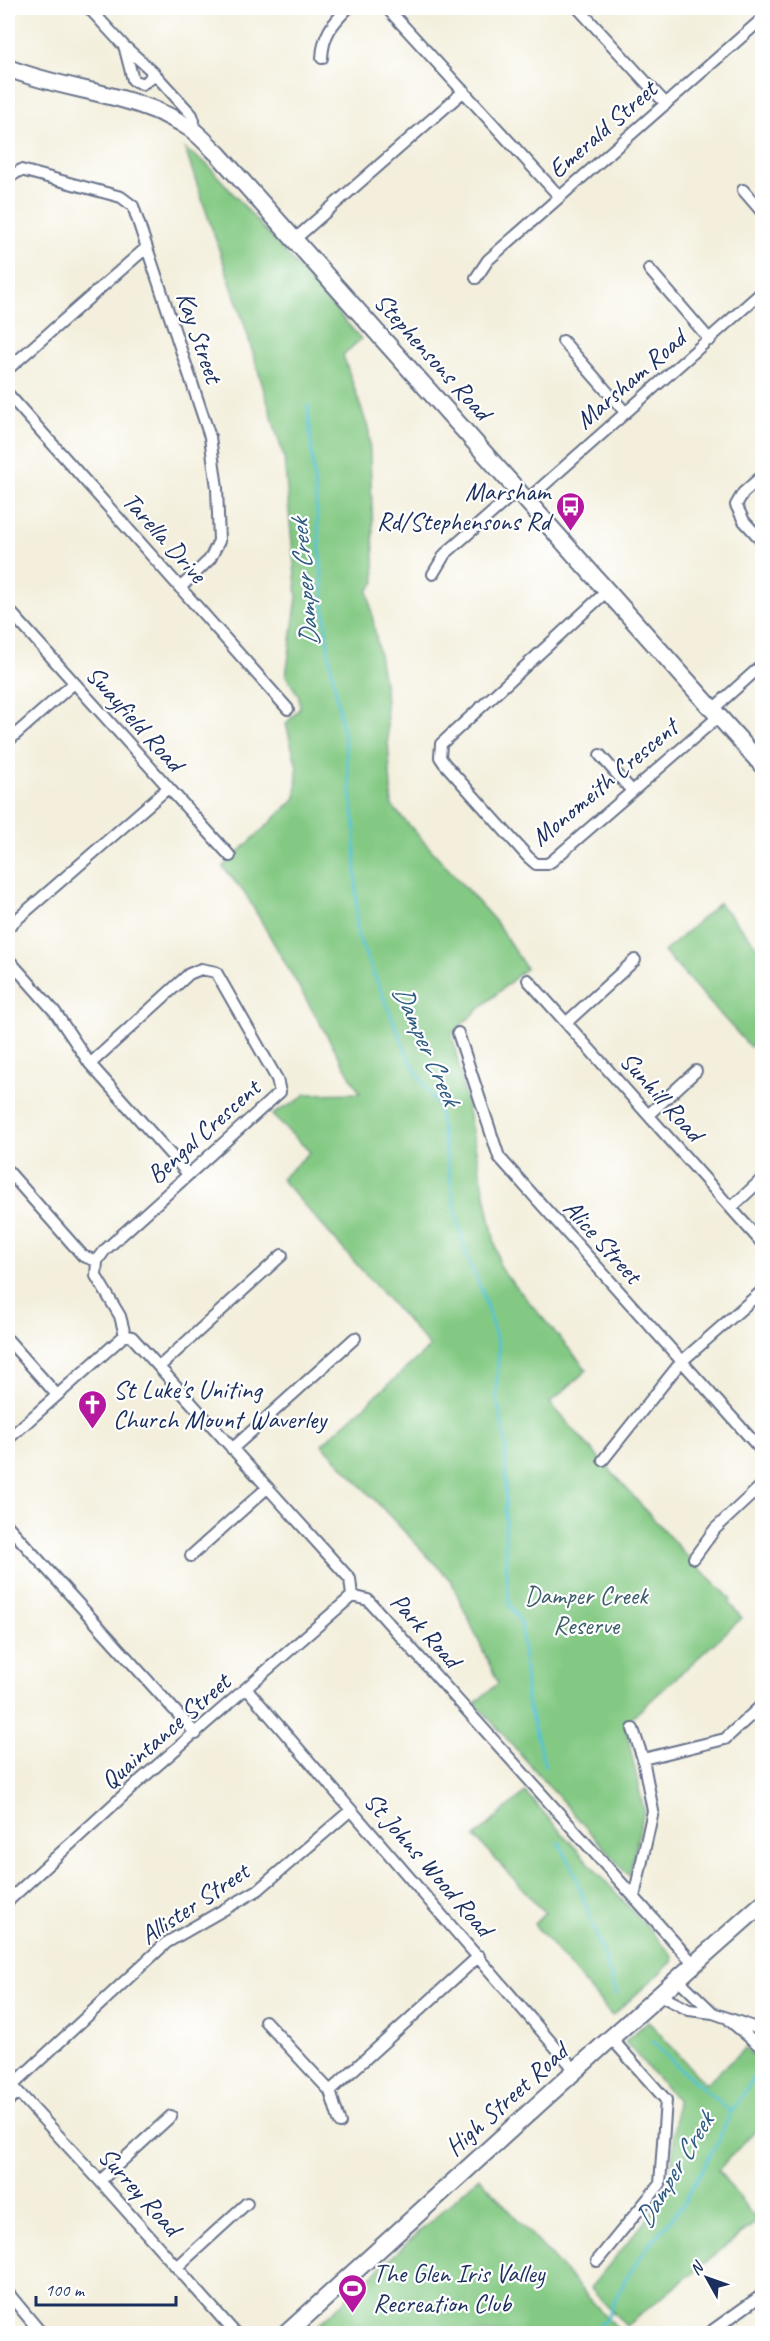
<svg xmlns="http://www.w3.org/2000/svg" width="770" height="2341" font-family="Caveat,sans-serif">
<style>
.green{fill:#83c983;stroke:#4f7c70;stroke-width:1.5}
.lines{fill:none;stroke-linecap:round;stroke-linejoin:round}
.stream{stroke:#58c3d2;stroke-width:3}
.street-casing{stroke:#67728a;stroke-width:14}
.primary-casing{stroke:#67728a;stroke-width:20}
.street{stroke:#fff;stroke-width:10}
.primary{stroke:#fff;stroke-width:16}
.labels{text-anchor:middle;stroke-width:4.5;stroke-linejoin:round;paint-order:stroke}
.street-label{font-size:26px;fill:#1b2f5e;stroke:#fff}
.poi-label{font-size:26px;fill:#1b2f5e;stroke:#fff;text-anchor:start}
.park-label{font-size:26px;fill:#3a5d69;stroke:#fff}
.water-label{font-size:27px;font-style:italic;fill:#2d5b81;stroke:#fff}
</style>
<rect width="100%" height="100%" fill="#fff"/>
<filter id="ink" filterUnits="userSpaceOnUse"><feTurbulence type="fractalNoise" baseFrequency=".0167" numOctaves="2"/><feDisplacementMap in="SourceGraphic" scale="12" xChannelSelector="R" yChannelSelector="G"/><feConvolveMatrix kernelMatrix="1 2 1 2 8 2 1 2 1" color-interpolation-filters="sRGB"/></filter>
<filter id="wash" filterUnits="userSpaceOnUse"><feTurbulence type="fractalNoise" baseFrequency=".008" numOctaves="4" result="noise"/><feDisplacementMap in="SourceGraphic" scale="24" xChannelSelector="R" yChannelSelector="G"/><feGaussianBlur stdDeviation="1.35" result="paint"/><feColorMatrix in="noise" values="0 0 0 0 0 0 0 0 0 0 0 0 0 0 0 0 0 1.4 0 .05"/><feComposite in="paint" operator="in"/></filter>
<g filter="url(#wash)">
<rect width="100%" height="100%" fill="#f3efdc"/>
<path class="green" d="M 185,149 L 207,164 L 361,339 L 343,355 L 369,431 L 375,582 L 368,591 L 385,689 L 392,806 L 496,922 L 526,968 L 452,1033 L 500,1268 L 587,1370 L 550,1403 L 684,1553 L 731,1599 L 729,1603 L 742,1618 L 625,1724 L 644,1811 L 629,1876 L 475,1703 L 498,1683 L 451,1581 L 322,1444 L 430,1347 L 281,1179 L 310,1152 L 272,1115 C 283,1106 294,1106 306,1094 L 360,1093 L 246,895 L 223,867 L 296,798 L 297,767 L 286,724 L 300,708 L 299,696 L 286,676 L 297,597 L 284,458 L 244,323 Z
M 719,903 L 762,951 L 762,1036 L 750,1047 L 664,952 Z
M 525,1792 L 673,1956 L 672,1962 L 612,2016 L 534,1924 L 545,1913 L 475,1837 Z
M 648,2021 L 705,2084 L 745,2049 L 762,2063 L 762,2123 L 718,2170 L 757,2221 L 626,2326 L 590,2288 L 670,2191 L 677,2100 L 625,2042 Z
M 479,2177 L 621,2333 L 309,2333 Z"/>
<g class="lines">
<path class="stream" d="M 308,405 L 328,648 L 345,744 L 355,828 L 357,934 L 411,1063 L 438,1107 L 457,1218 L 467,1258 L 482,1291 L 499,1348 L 496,1394 L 506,1445 L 505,1545 L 509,1604 L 521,1623 L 527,1701 L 545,1766
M 559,1842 L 574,1871 L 617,1994
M 731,2112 L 755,2076 L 762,2070
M 590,2334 L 607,2318 L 625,2280 L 648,2246 L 682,2206 L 716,2145 L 731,2112 L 679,2068 L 653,2042"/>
</g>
</g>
<g filter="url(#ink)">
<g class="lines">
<defs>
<path id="street" d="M 89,8 L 124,46 L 152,71 L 192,115 L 194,121 L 192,130
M 387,8 L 559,196
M 578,8 L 666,104
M 761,8 L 762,9
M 125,49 L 133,80 L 142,84 L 150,79 L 152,71
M 322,58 C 323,35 332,24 348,8
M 8,178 L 21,170 L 121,197 L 133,206 L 210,437 L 217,488 L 219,541 L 210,559 L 180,588
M 743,190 L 762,212
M 295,239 L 464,91
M 649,269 L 710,340
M 476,278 L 488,260 L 762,19
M 563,341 L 625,412
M 8,369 L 146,248
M 8,394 L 288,709
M 762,476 L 743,493 L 736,505 L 744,521 L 762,541
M 527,500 L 762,292
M 433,574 L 445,554 L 518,490
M 607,591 L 441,744 L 440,757 L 444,763 L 528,857 L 536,864 L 547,864 L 552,861 L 719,716
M 8,609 L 230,856
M 713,709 L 762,665
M 8,741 L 73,684
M 600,755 L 632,791
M 8,927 L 168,788
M 8,959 L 55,1012 L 90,1064 L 188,1174
M 528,980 L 762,1243
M 567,1022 L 635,960
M 458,1033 L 499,1157 L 762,1451
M 90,1064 L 189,974 L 201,969 L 216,972 L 277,1079 L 280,1092 L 105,1250 L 97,1261
M 648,1115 L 696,1071
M 8,1171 L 83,1256 L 97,1261 L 96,1276 L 120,1316 L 125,1335
M 731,1208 L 762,1179
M 125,1335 L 132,1337 L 350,1579 L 352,1596 L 368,1600 L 694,1964
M 8,1340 L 57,1395
M 159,1367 L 282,1255
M 8,1439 L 125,1335
M 232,1449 L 355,1338
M 603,1460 L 681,1362 L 762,1291
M 8,1526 L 196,1734
M 191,1556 L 267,1488
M 694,1558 L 715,1529 L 762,1485
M 247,1689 L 575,2070
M 633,1729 L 643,1759 L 653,1811 L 634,1897
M 643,1759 L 725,1739 L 762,1705
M 8,1901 L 137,1783 L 352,1596
M 678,1979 L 712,2012
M 659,1995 L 689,2010 L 713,2013 L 762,2030
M 265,2021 L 330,2091 L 340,2123
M 730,2021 L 762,2048
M 8,2081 L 100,2181 L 236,2334
M 12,2086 L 166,1943 L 258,1890 L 351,1810
M 330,2091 L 479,1956
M 8,2101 L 18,2092
M 100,2181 L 171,2116
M 597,2261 L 660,2184 L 666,2100 L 611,2038
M 177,2267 L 247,2203
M 8,2293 L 42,2334
M 713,2330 L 762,2295"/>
<path id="primary" d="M 8,68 C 67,92 136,92 191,129 C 201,136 209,146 218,154 L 762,765
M 286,2334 L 611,2038 L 762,1904"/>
</defs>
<use href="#street" class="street-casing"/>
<use href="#primary" class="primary-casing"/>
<use href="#street" class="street"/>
<use href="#primary" class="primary"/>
</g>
</g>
<defs>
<symbol id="bus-pin" viewBox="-11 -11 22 30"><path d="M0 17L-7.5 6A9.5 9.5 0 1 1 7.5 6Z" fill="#b5179e" stroke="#fff"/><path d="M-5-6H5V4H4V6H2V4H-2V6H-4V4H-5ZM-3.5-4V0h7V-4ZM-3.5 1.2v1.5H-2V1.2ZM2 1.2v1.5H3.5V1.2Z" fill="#fff"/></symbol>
<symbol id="church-pin" viewBox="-11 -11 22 30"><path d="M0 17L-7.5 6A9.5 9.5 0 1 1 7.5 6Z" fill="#b5179e" stroke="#fff"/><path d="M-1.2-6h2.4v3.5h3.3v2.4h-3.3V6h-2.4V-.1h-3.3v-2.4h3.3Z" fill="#fff"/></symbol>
<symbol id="stadium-pin" viewBox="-11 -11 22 30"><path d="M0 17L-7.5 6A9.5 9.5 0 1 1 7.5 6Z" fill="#b5179e" stroke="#fff"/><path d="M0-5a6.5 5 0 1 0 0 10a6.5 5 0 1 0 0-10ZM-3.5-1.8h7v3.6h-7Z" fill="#fff"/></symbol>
</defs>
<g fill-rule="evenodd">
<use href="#bus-pin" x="554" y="490" width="33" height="45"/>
<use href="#church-pin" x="76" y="1388" width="33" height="45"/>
<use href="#stadium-pin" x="336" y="2272" width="33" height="45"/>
</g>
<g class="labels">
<g class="street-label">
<text transform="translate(602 129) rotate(-41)" y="9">Emerald Street</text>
<text transform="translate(200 337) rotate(71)" y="9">Kay Street</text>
<text transform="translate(433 356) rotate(48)" y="9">Stephensons Road</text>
<text transform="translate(630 379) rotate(-41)" y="9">Marsham Road</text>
<text transform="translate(165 537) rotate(48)" y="9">Tarella Drive</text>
<text transform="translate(135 718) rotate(48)" y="9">Swayfield Road</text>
<text transform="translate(604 782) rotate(-40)" y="9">Monomeith Crescent</text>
<text transform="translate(662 1096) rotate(48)" y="9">Sunhill Road</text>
<text transform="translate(203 1131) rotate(-42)" y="9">Bengal Crescent</text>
<text transform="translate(603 1241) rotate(48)" y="9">Alice Street</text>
<text transform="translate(426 1630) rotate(48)" y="9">Park Road</text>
<text transform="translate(165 1731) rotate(-41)" y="9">Quaintance Street</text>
<text transform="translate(429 1864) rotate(49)" y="9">St Johns Wood Road</text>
<text transform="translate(194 1903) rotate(-34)" y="9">Allister Street</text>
<text transform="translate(506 2099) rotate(-42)" y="9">High Street Road</text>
<text transform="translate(140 2191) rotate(48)" y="9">Surrey Road</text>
</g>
<g class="poi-label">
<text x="550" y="500" text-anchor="end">Marsham<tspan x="550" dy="30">Rd/Stephensons Rd</tspan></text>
<text x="113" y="1398">St Luke's Uniting<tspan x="113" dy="30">Church Mount Waverley</tspan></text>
<text x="373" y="2282">The Glen Iris Valley<tspan x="373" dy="30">Recreation Club</tspan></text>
</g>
<g class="park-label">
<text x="586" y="1604">Damper Creek<tspan x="586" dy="30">Reserve</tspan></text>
</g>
<g class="water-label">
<text transform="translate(304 583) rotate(-95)" y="9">Damper Creek</text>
<text transform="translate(427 1045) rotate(66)" y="9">Damper Creek</text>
<text transform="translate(674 2170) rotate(-59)" y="9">Damper Creek</text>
</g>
</g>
<rect width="770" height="2341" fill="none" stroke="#fff" stroke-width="30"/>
<g transform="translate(707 2278) rotate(310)" stroke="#ffffff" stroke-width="4.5" paint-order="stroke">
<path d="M0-4.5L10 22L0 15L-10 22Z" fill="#1b2f5e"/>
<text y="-9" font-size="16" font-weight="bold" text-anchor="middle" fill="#1b2f5e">N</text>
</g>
<path d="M36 2296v9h140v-9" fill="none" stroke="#1b2f5e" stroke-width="3"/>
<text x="45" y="2296" font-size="18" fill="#1b2f5e" stroke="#ffffff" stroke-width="4.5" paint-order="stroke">100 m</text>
</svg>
